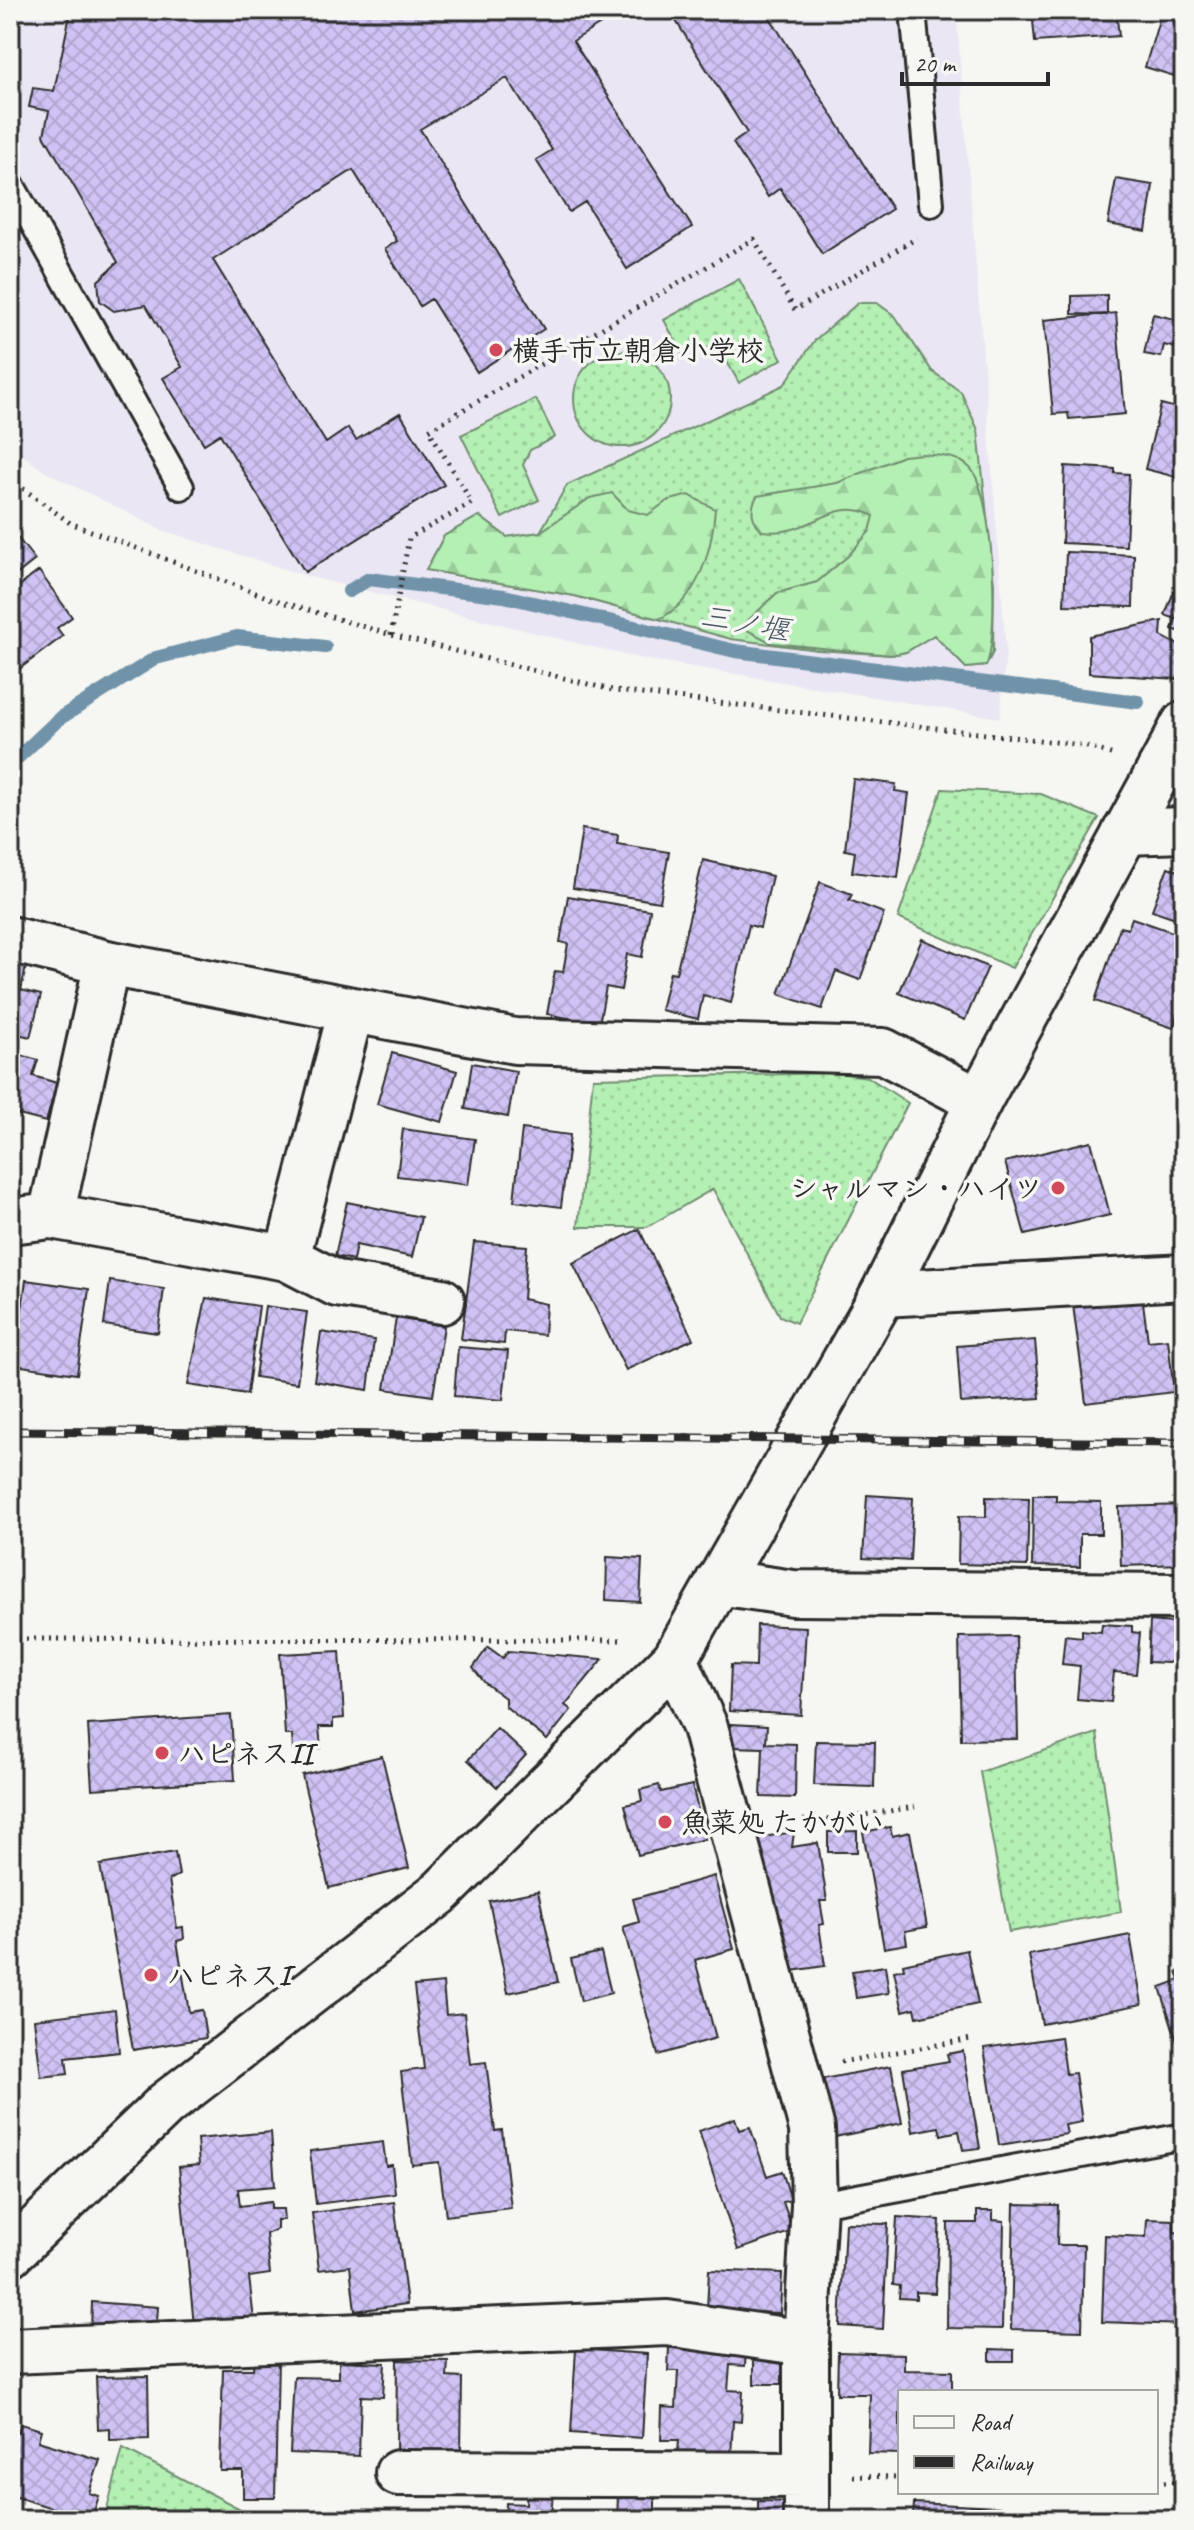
<svg xmlns="http://www.w3.org/2000/svg" width="1194" height="2530" font-family="Caveat,'Klee One',sans-serif">
<style>
.built{fill:#eae6f3}
.grass{fill:url(#grass-dots);stroke:#708d70;stroke-width:2}
.forest{fill:url(#forest-firs);stroke:#708d70;stroke-width:2}
.lines{fill:none;stroke-linecap:round;stroke-linejoin:round}
.stream{stroke:#7093aa;stroke-width:14}
.building{fill:url(#building-cross-hatch);stroke:#2b2b2b;stroke-width:2}
.service-casing{stroke:#2b2b2b;stroke-width:30}
.minor-casing{stroke:#2b2b2b;stroke-width:50}
.tertiary-casing{stroke:#2b2b2b;stroke-width:50}
.path{stroke:#2b2b2b;stroke-width:5;stroke-dasharray:2 6;stroke-linecap:butt}
.service{stroke:#f6f6f2;stroke-width:24}
.minor{stroke:#f6f6f2;stroke-width:44}
.tertiary{stroke:#f6f6f2;stroke-width:44}
.rail-casing{stroke:#2b2b2b;stroke-width:9}
.rail{stroke:#f6f6f2;stroke-width:6;stroke-dasharray:18;stroke-linecap:butt}
.poi-dot{fill:#d1495b;stroke:#f6f6f2;stroke-width:3}
.labels{text-anchor:middle;stroke-width:7;stroke-linejoin:round;paint-order:stroke}
.poi-label{font-size:28px;font-weight:bold;fill:#2b2b2b;stroke:#f6f6f2;text-anchor:start}
.water-label{font-size:30px;font-style:italic;fill:#485660;stroke:#f6f6f2}
</style>
<defs>
<pattern id="grass-dots" width="8" height="8" patternUnits="userSpaceOnUse" patternTransform="scale(2)"><rect width="8" height="8" fill="#b4efb4"/><path d="M2 2h.1M6 6h.1" fill="none" stroke="#9bcd9b" stroke-width="1.8" stroke-linecap="round"/></pattern>
<pattern id="forest-firs" width="22" height="20" patternUnits="userSpaceOnUse" patternTransform="scale(2)"><rect width="22" height="20" fill="#b4efb4"/><path d="M5 1l3.5 6h-7zM16 11l3.5 6h-7z" fill="#9bcd9b"/></pattern>
<pattern id="building-cross-hatch" width="8" height="8" patternUnits="userSpaceOnUse" patternTransform="scale(2)"><rect width="8" height="8" fill="#cfc2f4"/><path d="M0 0l8 8M0 8l8-8" fill="none" stroke="#b2a7d1"/></pattern>
</defs>
<rect width="100%" height="100%" fill="#f6f6f2"/>
<filter id="ink" filterUnits="userSpaceOnUse"><feTurbulence type="fractalNoise" baseFrequency=".0125" numOctaves="2"/><feDisplacementMap in="SourceGraphic" scale="16" xChannelSelector="R" yChannelSelector="G"/><feConvolveMatrix kernelMatrix="1 2 1 2 8 2 1 2 1" color-interpolation-filters="sRGB"/></filter>
<g filter="url(#ink)">
<path class="built" d="M 10,10 L 956,10 L 1006,651 L 1000,718 L 633,657 L 306,576 L 162,530 L 44,471 L 10,446 Z"/>
<path class="grass" d="M 739,279 L 782,359 L 739,383 L 721,351 L 698,346 L 683,355 L 664,320 Z
M 858,303 L 877,303 L 895,316 L 932,371 L 961,392 L 978,430 L 994,584 L 993,652 L 986,666 L 966,668 L 934,635 L 906,652 L 891,655 L 818,650 L 731,639 L 575,596 L 426,570 L 444,536 L 479,516 L 507,537 L 540,532 L 567,485 L 784,385 L 815,340 Z
M574 399a48 48 0 1 1 96 0a48 48 0 1 1-96 0Z
M 536,399 L 555,437 L 530,450 L 523,465 L 539,500 L 502,518 L 461,435 Z
M 942,789 L 1041,794 L 1099,818 L 1012,968 L 898,918 Z
M 838,1073 L 868,1077 L 908,1103 L 796,1323 L 780,1316 L 713,1189 L 647,1227 L 578,1227 L 593,1078 Z
M 1097,1733 L 1121,1912 L 1009,1932 L 980,1772 Z
M 123,2448 L 250,2514 L 248,2520 L 104,2520 Z"/>
<path class="forest" d="M 923,454 C 940,456 956,455 969,467 C 994,489 1000,636 986,666 L 966,668 L 934,635 L 906,652 L 891,655 L 772,643 L 741,627 L 777,593 L 817,582 L 848,556 L 870,531 L 874,516 C 832,494 812,538 762,531 C 752,520 749,510 757,496 L 837,483 L 903,456 Z
M 612,493 L 628,510 L 648,515 L 667,501 L 689,495 L 715,509 C 712,551 699,600 659,619 L 575,596 L 426,570 L 444,536 L 479,516 L 507,537 L 540,532 L 590,498 Z"/>
<g class="lines">
<path class="stream" d="M 349,591 L 369,579 L 504,596 L 735,651 L 1138,702
M 10,765 L 60,718 L 156,658 L 237,637 L 325,647"/>
</g>
<path class="building" d="M 71,10 L 623,10 L 573,41 L 692,227 L 627,269 L 585,202 L 569,212 L 536,160 L 552,150 L 507,78 L 420,129 L 544,329 L 477,372 L 431,299 L 420,306 L 385,249 L 397,241 L 353,170 L 213,260 L 326,443 L 348,428 L 356,440 L 400,413 L 444,485 L 305,572 L 220,434 L 204,444 L 163,378 L 182,367 L 146,305 L 114,311 L 100,301 L 98,281 L 118,262 L 44,135 L 49,111 L 29,107 L 33,88 L 54,91 Z
M 669,10 L 765,10 L 892,209 L 822,254 L 780,188 L 768,197 L 733,143 L 747,133 Z
M 1032,10 L 1116,10 L 1119,36 L 1035,42 Z
M 1162,10 L 1184,10 L 1184,79 L 1145,67 Z
M 1116,179 L 1153,185 L 1146,231 L 1108,224 Z
M 1107,295 L 1107,315 L 1072,314 L 1072,296 Z
M 1116,313 L 1125,414 L 1069,419 L 1068,413 L 1053,414 L 1044,320 Z
M 1153,314 L 1184,321 L 1184,350 L 1164,345 L 1161,357 L 1144,354 Z
M 1161,404 L 1184,410 L 1184,479 L 1145,469 Z
M 1065,466 L 1115,469 L 1115,473 L 1129,474 L 1126,546 L 1062,543 Z
M 10,528 L 35,560 L 10,580 Z
M 1066,552 L 1134,555 L 1133,607 L 1064,605 Z
M 1183,567 L 1184,567 L 1184,633 L 1172,629 L 1176,619 L 1165,615 Z
M 39,571 L 72,617 L 57,628 L 63,636 L 10,676 L 10,593 Z
M 1162,621 L 1161,636 L 1184,648 L 1184,665 L 1177,679 L 1089,673 L 1089,636 Z
M 853,779 L 896,784 L 895,791 L 909,793 L 898,878 L 852,872 L 855,852 L 845,850 Z
M 582,829 L 618,835 L 617,844 L 669,852 L 660,902 L 573,888 Z
M 703,860 L 772,876 L 760,928 L 749,925 L 731,1003 L 703,995 L 698,1019 L 661,1010 L 670,972 L 676,973 Z
M 1168,867 L 1184,873 L 1184,921 L 1152,910 Z
M 820,882 L 852,894 L 849,900 L 884,913 L 860,980 L 836,971 L 822,1009 L 779,994 Z
M 568,896 L 650,910 L 642,957 L 627,954 L 621,990 L 606,987 L 599,1024 L 547,1014 L 555,971 L 563,972 L 568,944 L 560,942 Z
M 1132,918 L 1184,936 L 1184,995 L 1173,1028 L 1095,1001 L 1120,927 L 1128,929 Z
M 922,939 L 988,967 L 965,1020 L 899,993 Z
M 10,963 L 26,967 L 21,990 L 41,995 L 30,1037 L 10,1032 Z
M 10,1052 L 38,1060 L 33,1076 L 57,1083 L 46,1122 L 19,1115 L 10,1106 Z
M 392,1053 L 457,1071 L 442,1122 L 377,1104 Z
M 472,1063 L 516,1071 L 508,1117 L 465,1109 Z
M 403,1129 L 475,1139 L 468,1185 L 397,1176 Z
M 522,1129 L 570,1135 L 561,1207 L 514,1201 Z
M 1091,1141 L 1110,1215 L 1025,1235 L 1005,1162 Z
M 347,1202 L 421,1217 L 412,1257 L 356,1245 L 353,1260 L 335,1256 Z
M 639,1229 L 693,1339 L 626,1370 L 573,1263 Z
M 474,1242 L 527,1246 L 523,1299 L 546,1304 L 544,1335 L 505,1331 L 504,1344 L 461,1339 Z
M 10,1265 L 19,1267 L 10,1328 Z
M 26,1280 L 89,1289 L 77,1374 L 14,1365 Z
M 110,1281 L 164,1289 L 158,1333 L 104,1325 Z
M 1142,1295 L 1148,1341 L 1168,1339 L 1174,1392 L 1086,1403 L 1073,1305 Z
M 206,1298 L 259,1306 L 247,1394 L 188,1385 Z
M 265,1306 L 307,1312 L 297,1383 L 255,1377 Z
M 396,1318 L 444,1326 L 433,1396 L 385,1389 Z
M 321,1332 L 374,1340 L 368,1390 L 314,1381 Z
M 1035,1340 L 1040,1398 L 961,1403 L 957,1346 Z
M 458,1347 L 508,1351 L 503,1400 L 454,1396 Z
M 867,1495 L 913,1498 L 910,1561 L 863,1558 Z
M 1033,1495 L 1056,1495 L 1056,1501 L 1101,1502 L 1101,1534 L 1080,1534 L 1080,1567 L 1032,1566 Z
M 986,1497 L 1029,1498 L 1027,1566 L 958,1564 L 959,1516 L 986,1517 Z
M 1184,1505 L 1184,1564 L 1121,1566 L 1119,1507 Z
M 607,1557 L 642,1559 L 640,1602 L 606,1600 Z
M 1150,1621 L 1184,1624 L 1184,1657 L 1168,1663 L 1148,1662 Z
M 1102,1624 L 1132,1626 L 1132,1632 L 1140,1633 L 1136,1674 L 1114,1672 L 1111,1702 L 1077,1699 L 1080,1666 L 1062,1664 L 1065,1635 L 1082,1637 L 1082,1630 L 1101,1632 Z
M 757,1625 L 806,1627 L 801,1715 L 729,1711 L 731,1665 L 756,1666 Z
M 1016,1636 L 1018,1739 L 961,1740 L 959,1637 Z
M 488,1647 L 503,1658 L 508,1651 L 603,1659 L 565,1705 L 571,1710 L 547,1740 L 505,1706 L 505,1698 L 485,1683 L 473,1668 Z
M 340,1651 L 344,1718 L 333,1719 L 333,1727 L 319,1727 L 321,1748 L 293,1750 L 292,1735 L 285,1735 L 280,1654 Z
M 231,1715 L 235,1780 L 92,1789 L 88,1725 Z
M 731,1724 L 767,1726 L 766,1743 L 796,1744 L 795,1798 L 761,1797 L 763,1748 L 730,1747 Z
M 497,1728 L 526,1755 L 497,1787 L 468,1760 Z
M 816,1741 L 875,1742 L 874,1787 L 814,1785 Z
M 382,1756 L 409,1868 L 329,1888 L 302,1775 Z
M 659,1785 L 661,1792 L 692,1785 L 705,1839 L 638,1855 L 625,1805 L 642,1801 L 640,1790 Z
M 890,1827 L 892,1836 L 910,1832 L 927,1927 L 905,1931 L 907,1944 L 884,1948 L 863,1832 Z
M 857,1831 L 857,1852 L 828,1852 L 828,1832 Z
M 794,1832 L 792,1847 L 818,1843 L 827,1901 L 820,1901 L 824,1924 L 819,1925 L 825,1966 L 778,1973 L 757,1838 Z
M 175,1852 L 179,1875 L 169,1880 L 177,1928 L 183,1927 L 184,1939 L 177,1941 L 189,2012 L 202,2010 L 206,2038 L 133,2050 L 100,1865 Z
M 714,1876 L 734,1949 L 695,1960 L 716,2038 L 658,2055 L 623,1927 L 639,1922 L 633,1899 Z
M 538,1891 L 558,1982 L 508,1993 L 489,1901 Z
M 1130,1935 L 1142,2004 L 1042,2024 L 1029,1955 Z
M 967,1950 L 978,2004 L 917,2017 L 915,2008 L 903,2011 L 894,1971 L 904,1969 L 903,1964 Z
M 601,1952 L 611,1993 L 581,2001 L 571,1959 Z
M 885,1966 L 889,1993 L 856,1998 L 852,1971 Z
M 1184,1970 L 1184,2064 L 1160,1987 L 1180,1980 L 1177,1972 Z
M 443,1983 L 446,2015 L 464,2013 L 470,2064 L 486,2062 L 495,2131 L 502,2130 L 511,2208 L 446,2216 L 439,2162 L 412,2165 L 401,2072 L 424,2069 L 414,1986 Z
M 115,2009 L 119,2052 L 66,2058 L 68,2074 L 41,2077 L 34,2019 Z
M 1061,2037 L 1066,2074 L 1075,2073 L 1082,2122 L 1065,2125 L 1067,2134 L 999,2145 L 984,2048 Z
M 963,2051 L 980,2148 L 963,2150 L 959,2131 L 941,2135 L 939,2127 L 913,2132 L 903,2069 L 949,2061 L 947,2054 Z
M 891,2066 L 902,2123 L 835,2137 L 823,2079 Z
M 17,2077 L 21,2108 L 14,2109 L 19,2143 L 14,2145 L 19,2184 L 10,2185 L 10,2078 Z
M 735,2118 L 739,2130 L 750,2127 L 767,2176 L 782,2171 L 791,2200 L 783,2202 L 793,2231 L 738,2250 L 699,2131 Z
M 271,2132 L 275,2186 L 238,2189 L 240,2206 L 271,2202 L 271,2209 L 283,2209 L 284,2220 L 277,2220 L 277,2229 L 266,2234 L 270,2274 L 249,2277 L 254,2320 L 194,2326 L 179,2167 L 199,2165 L 197,2139 Z
M 383,2142 L 386,2166 L 392,2165 L 395,2194 L 316,2204 L 310,2151 Z
M 1175,2161 L 1184,2162 L 1184,2206 L 1173,2206 Z
M 394,2202 L 407,2304 L 355,2311 L 350,2266 L 319,2270 L 312,2213 Z
M 1014,2204 L 1058,2205 L 1057,2245 L 1084,2245 L 1082,2331 L 1011,2329 Z
M 977,2211 L 993,2211 L 993,2220 L 1004,2221 L 1002,2329 L 947,2328 L 948,2223 L 977,2223 Z
M 897,2217 L 940,2220 L 935,2293 L 916,2292 L 916,2299 L 899,2298 L 900,2286 L 893,2285 Z
M 1147,2219 L 1174,2220 L 1174,2232 L 1184,2233 L 1184,2325 L 1102,2322 L 1105,2235 L 1146,2237 Z
M 845,2223 L 888,2224 L 883,2329 L 840,2326 Z
M 709,2270 L 782,2273 L 780,2313 L 707,2310 Z
M 92,2302 L 158,2307 L 156,2335 L 91,2330 Z
M 669,2346 L 746,2350 L 745,2366 L 730,2365 L 728,2390 L 743,2391 L 741,2422 L 733,2421 L 731,2457 L 678,2454 L 679,2440 L 661,2440 L 662,2407 L 676,2408 L 678,2371 L 668,2371 Z
M 576,2349 L 647,2354 L 642,2438 L 571,2433 Z
M 990,2349 L 1014,2350 L 1014,2361 L 990,2361 Z
M 754,2350 L 797,2350 L 797,2384 L 754,2384 Z
M 838,2352 L 904,2354 L 904,2370 L 952,2371 L 952,2392 L 900,2392 L 900,2454 L 868,2453 L 870,2394 L 837,2394 Z
M 254,2358 L 278,2359 L 275,2498 L 243,2498 L 243,2471 L 220,2471 L 223,2369 L 253,2369 Z
M 397,2360 L 448,2361 L 447,2377 L 462,2378 L 461,2453 L 396,2452 Z
M 339,2361 L 385,2363 L 383,2397 L 361,2396 L 359,2456 L 290,2453 L 294,2377 L 339,2378 Z
M 148,2376 L 149,2439 L 110,2440 L 110,2428 L 98,2429 L 96,2377 Z
M 21,2424 L 41,2430 L 38,2441 L 100,2460 L 89,2493 L 99,2496 L 91,2520 L 10,2495 L 10,2430 L 18,2433 Z
M 527,2490 L 553,2491 L 551,2519 L 505,2520 L 506,2503 L 526,2504 Z
M 618,2495 L 655,2497 L 655,2520 L 617,2520 Z
M 758,2501 L 796,2502 L 795,2520 L 758,2520 Z
M 914,2503 L 999,2507 L 998,2520 L 913,2518 Z"/>
<g class="lines">
<defs>
<path id="service" d="M 913,10 L 931,204
M 10,182 L 181,487
M 814,2205 L 1184,2136"/>
<path id="minor" d="M 1160,769 L 1184,724
M 1125,832 L 1184,830
M 10,939 L 107,963 L 515,1041 L 883,1051 L 979,1101
M 107,963 L 51,1216 L 287,1258
M 351,1010 L 287,1258 L 337,1284 L 442,1301
M 10,1221 L 51,1216
M 883,1294 L 1184,1277
M 718,1582 L 793,1593 L 1184,1596
M 675,1659 L 705,1727 L 812,2129 L 814,2205 L 806,2343 L 806,2520
M 10,2351 L 667,2323 L 806,2343
M 398,2473 L 806,2475"/>
<path id="tertiary" d="M 10,2254 L 166,2104 L 442,1891 L 675,1659 L 883,1294 L 979,1101 L 1160,769"/>
</defs>
<use href="#service" class="service-casing"/>
<use href="#minor" class="minor-casing"/>
<use href="#tertiary" class="tertiary-casing"/>
<path class="path" d="M 10,479 L 70,523 L 269,598 L 391,635 L 616,691 L 1081,745 L 1114,755
M 391,635 L 409,538 L 472,503 L 429,430 L 754,239 L 795,310 L 917,238
M 10,1639 L 624,1640
M 779,1821 L 839,1819 L 915,1807
M 841,2062 L 971,2039
M 853,2476 L 900,2477
M 1156,2482 L 1184,2482"/>
<use href="#service" class="service"/>
<use href="#minor" class="minor"/>
<use href="#tertiary" class="tertiary"/>
<defs>
<path id="rail" d="M 10,1431 L 1184,1443"/>
</defs>
<use href="#rail" class="rail-casing"/>
<use href="#rail" class="rail"/>
</g>
</g>
<g class="poi-dot">
<circle cx="496" cy="350" r="8"/>
<circle cx="1058" cy="1188" r="8"/>
<circle cx="162" cy="1753" r="8"/>
<circle cx="665" cy="1822" r="8"/>
<circle cx="151" cy="1975" r="8"/>
</g>
<g class="labels">
<g class="poi-label">
<text x="512" y="360">横手市立朝倉小学校</text>
<text x="1042" y="1198" text-anchor="end">シャルマン・ハイツ</text>
<text x="178" y="1763">ハピネスII</text>
<text x="681" y="1832">魚菜処 たかがい</text>
<text x="167" y="1985">ハピネスI</text>
</g>
<g class="water-label">
<text transform="translate(745 623) rotate(10)" y="10">三ノ堰</text>
</g>
</g>
<rect width="1194" height="2530" fill="none" stroke="#f6f6f2" stroke-width="40"/>
<rect x="20" y="20" width="1154" height="2490" fill="none" stroke="#2b2b2b" stroke-width="3" filter="url(#ink)"/>
<rect x="898" y="2390" width="260" height="104" fill="#f6f6f2" stroke="#a5a5a2" stroke-width="2"/>
<rect x="914" y="2416" width="40" height="12" fill="#f6f6f2" stroke="#a5a5a2" stroke-width="2"/>
<text x="970" y="2430" font-size="24" fill="#2b2b2b">Road</text>
<rect x="914" y="2456" width="40" height="12" fill="#2b2b2b" stroke="#a5a5a2" stroke-width="2"/>
<text x="970" y="2470" font-size="24" fill="#2b2b2b">Railway</text>
<path d="M902 72v12h146v-12" fill="none" stroke="#2b2b2b" stroke-width="4"/>
<text x="914" y="72" font-size="24" fill="#2b2b2b" stroke="#f6f6f2" stroke-width="6" paint-order="stroke">20 m</text>
</svg>
